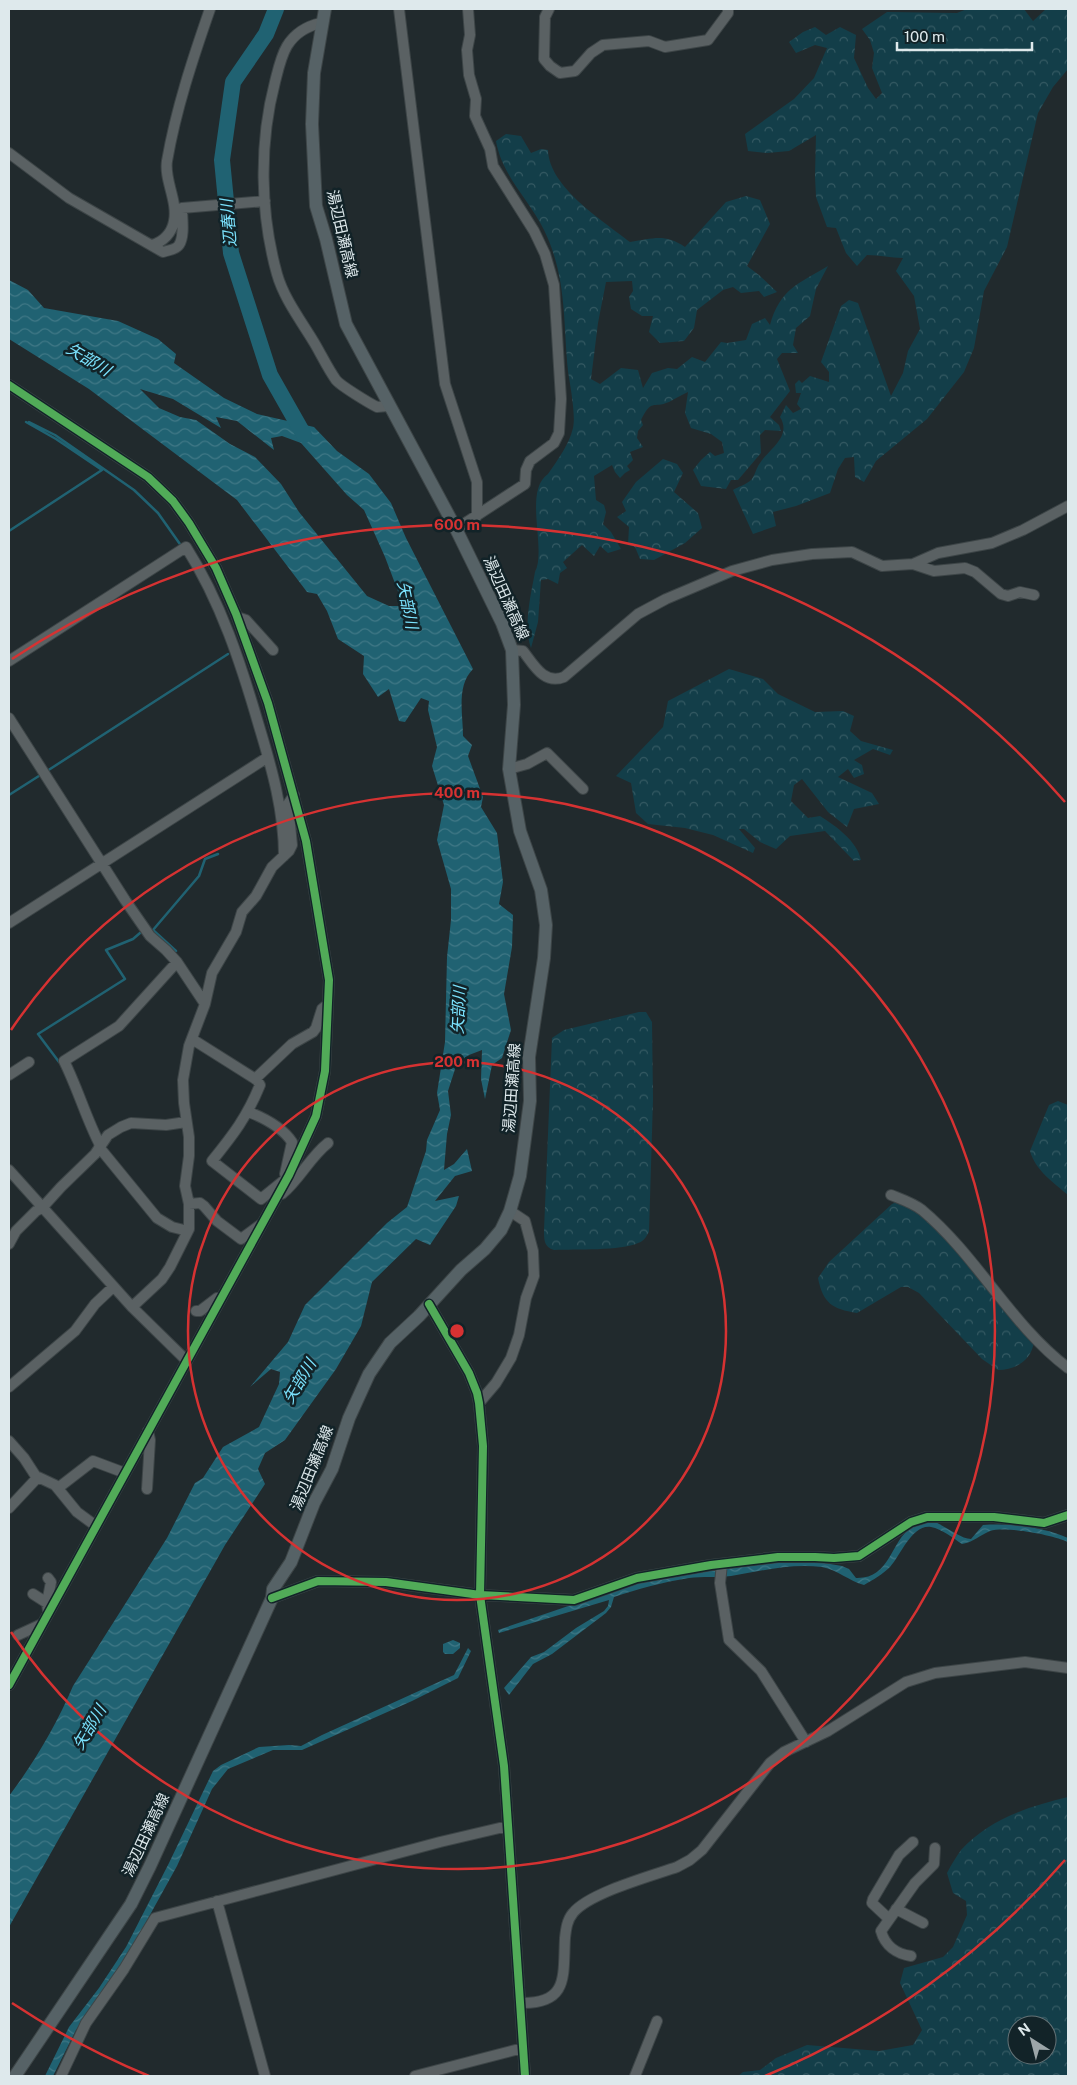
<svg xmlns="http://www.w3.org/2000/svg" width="1077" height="2085" font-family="'Public Sans','Noto Sans JP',sans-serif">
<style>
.forest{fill:url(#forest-crowns);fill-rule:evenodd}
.water{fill:url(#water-waves);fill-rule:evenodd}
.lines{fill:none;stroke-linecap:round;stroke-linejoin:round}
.stream{stroke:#206272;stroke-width:2.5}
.river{stroke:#206272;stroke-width:16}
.minor-casing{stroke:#3d4547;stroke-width:12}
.major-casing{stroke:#3d4547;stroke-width:14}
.minor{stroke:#5a6163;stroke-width:10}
.major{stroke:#566266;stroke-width:12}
.cycleway-casing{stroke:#122328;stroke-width:11}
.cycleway{stroke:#51ab58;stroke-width:8}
.ring{fill:none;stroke:#d63232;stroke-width:2.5}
.labels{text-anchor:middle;stroke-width:5;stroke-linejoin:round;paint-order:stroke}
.street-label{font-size:15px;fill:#dee9ec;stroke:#122328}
.water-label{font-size:16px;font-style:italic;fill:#7be3fe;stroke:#122328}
.centre{fill:#d63232;stroke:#122328;stroke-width:2.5}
.ring-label{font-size:15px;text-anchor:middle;font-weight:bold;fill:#d63232;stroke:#122328;stroke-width:5;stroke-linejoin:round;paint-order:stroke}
</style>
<defs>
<pattern id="forest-crowns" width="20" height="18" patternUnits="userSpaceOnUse" patternTransform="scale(1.25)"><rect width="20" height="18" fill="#133e49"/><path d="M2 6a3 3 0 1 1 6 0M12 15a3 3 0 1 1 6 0" fill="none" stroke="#355a63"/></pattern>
<pattern id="water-waves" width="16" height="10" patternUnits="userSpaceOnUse" patternTransform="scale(1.25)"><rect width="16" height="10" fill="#206272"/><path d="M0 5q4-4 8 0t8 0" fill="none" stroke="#407886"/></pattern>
</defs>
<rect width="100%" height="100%" fill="#212a2d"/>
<path class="forest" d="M 967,9 L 1024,9 L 1033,21 L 1046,9 L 1068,9 L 1068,69 L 1053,87 L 1038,113 L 1007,247 L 984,291 L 974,348 L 964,372 L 927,419 L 876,461 L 864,482 L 855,477 L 854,457 L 845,458 L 838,469 L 830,493 L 796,506 L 773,512 L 776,526 L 753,534 L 733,490 C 738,487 747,484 751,480 C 755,476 756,468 760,463 C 770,448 792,436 780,417 L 786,405 L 793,413 L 801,409 L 797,404 L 801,393 L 796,393 L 795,384 L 799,380 L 802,383 L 810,376 L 829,382 L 829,372 L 821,362 L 841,306 L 849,300 L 858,303 L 891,396 L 903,373 L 908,351 L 920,329 L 914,296 L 896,271 L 903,258 C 891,258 880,255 867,255 L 857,266 L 846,253 L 836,228 L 827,227 L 816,197 L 815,176 L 816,135 L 789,151 L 767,153 L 748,151 L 745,134 L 794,99 L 814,78 L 827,48 L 815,45 L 796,53 L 789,42 L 803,32 L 815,27 L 826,35 L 840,27 L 856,35 L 854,58 L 868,88 L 876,99 L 882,93 L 872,68 L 874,53 L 870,40 L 862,29 L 887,12 L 957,13 Z
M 506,134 L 521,136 L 531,153 L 541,149 L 548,150 C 549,187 602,220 630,242 C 653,239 664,233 685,247 L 726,202 L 746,196 L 760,200 L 770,224 L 747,266 L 759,275 L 777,292 L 764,297 L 759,291 L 741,293 L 733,287 L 723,290 L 697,310 L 694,328 L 684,341 L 660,343 L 649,332 L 653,316 L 642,316 L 631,309 L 629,297 L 633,291 L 632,281 L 606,282 L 598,323 L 591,379 L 600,384 L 621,368 L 638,370 L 643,388 L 652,373 L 668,368 L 677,369 L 692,357 L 705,362 L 721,342 L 727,343 L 746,340 L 752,324 L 765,318 L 770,325 C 780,289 798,284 828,266 L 816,289 L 810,316 L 796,328 L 793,345 L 798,353 L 782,353 L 777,359 L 790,391 L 770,417 L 779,425 L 781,431 L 765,430 L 760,435 L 761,453 L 738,480 L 731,480 L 726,489 L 701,486 L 693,470 L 701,460 L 710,452 L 715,456 L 724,453 L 722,442 L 711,434 L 691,428 L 685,413 L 688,392 C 681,395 675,399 669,402 C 652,409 652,398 641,420 L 643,425 L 638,431 L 637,438 L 643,447 L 630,452 L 633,460 L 627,466 L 630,470 L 625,473 L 620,478 L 615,472 L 612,465 L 594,476 L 596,500 L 604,505 L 606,512 L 603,524 L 611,532 L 621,549 L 608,553 L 600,546 L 594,556 L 582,545 L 563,562 L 567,568 L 560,573 L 558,584 L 548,579 L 541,580 L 538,622 L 531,648 C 523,626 531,594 535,572 C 547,549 523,491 548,474 C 558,459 569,445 573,428 C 576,415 570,385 568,371 C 563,321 567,277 544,230 C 529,199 502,176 496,141 Z
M 663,459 L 677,464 L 683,473 L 674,492 L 698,513 L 702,528 L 685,543 L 654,560 L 640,559 L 635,547 L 628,545 L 629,527 L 617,517 L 626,511 L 622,502 L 636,482 Z
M 729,669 L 763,679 L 778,694 L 815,712 L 843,711 L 854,716 L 850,731 L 861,741 L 893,750 L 890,755 L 873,749 L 854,760 L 862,765 L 864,774 L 854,778 L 848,769 L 838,777 L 872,793 L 879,804 L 854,809 L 847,827 L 828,812 L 802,779 L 794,785 L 791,801 L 808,818 L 820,816 C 836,826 857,841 861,860 L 854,861 L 825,831 L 790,836 L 776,849 L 760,842 L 744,829 L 739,829 L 755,848 L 753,853 L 713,835 L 685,828 L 648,824 L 636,813 L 631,783 L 616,776 L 663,727 L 668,701 Z
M 639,1012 L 646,1012 L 652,1022 L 653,1099 L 649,1232 C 646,1237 644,1241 638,1243 C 621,1251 575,1249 554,1250 C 544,1247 544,1240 544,1230 L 552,1038 L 564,1030 Z
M 1058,1101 L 1068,1105 L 1068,1195 C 1054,1183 1035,1170 1030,1151 L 1049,1105 Z
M 899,1201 L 915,1201 L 1034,1341 C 1032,1360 1016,1370 998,1370 L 982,1359 L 919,1293 L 908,1287 L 901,1287 L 857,1313 C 832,1309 823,1303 818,1278 L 829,1262 L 892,1204 Z
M 1068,1797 L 1068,2076 L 738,2076 L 743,2072 L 760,2070 L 776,2058 L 807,2045 L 879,2051 L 913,2045 L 922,2030 L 900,1983 L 904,1968 L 943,1957 L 953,1947 L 967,1915 L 966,1901 L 953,1893 L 947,1873 C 951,1865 956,1857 961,1850 C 989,1819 1030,1806 1068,1797 ZM 1017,2025 L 1047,2025 L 1047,2055 L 1017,2055 Z"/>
<path class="water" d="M 9,280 L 28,290 L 44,308 L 118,321 L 158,339 L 176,354 L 174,363 L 224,398 L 257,414 L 314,427 L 337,451 L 369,474 L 391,503 L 406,538 L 473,669 C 456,686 463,714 463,736 L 472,745 L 468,756 L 483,797 L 481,807 L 497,833 L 503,882 L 499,904 L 513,915 L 512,947 L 504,994 L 511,1030 L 502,1058 L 492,1065 L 485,1099 L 481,1079 L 482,1050 L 469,1055 L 457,1063 L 448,1091 L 451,1115 L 447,1134 L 444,1170 L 454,1164 L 467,1149 L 472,1171 L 455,1176 L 435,1201 L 459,1196 L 456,1206 L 430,1245 L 416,1239 L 372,1282 L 361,1326 L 336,1369 L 285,1440 L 265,1453 L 258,1469 L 265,1484 L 225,1545 L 9,1927 L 9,1796 C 34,1763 57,1724 73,1686 L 167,1538 L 195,1483 L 203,1478 L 223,1447 L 259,1427 L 279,1384 L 280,1372 L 271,1369 L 250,1387 L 288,1342 L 305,1305 L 387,1223 L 407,1207 L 426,1151 L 427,1140 L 440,1110 L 437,1093 L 445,1042 L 447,957 L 451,920 L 451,889 L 437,840 L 444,805 L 432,766 L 437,747 L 428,710 L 429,701 L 421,698 L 405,722 L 399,721 L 389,689 L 378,697 L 363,674 L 364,656 L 338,639 L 327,611 L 317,594 L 307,592 L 237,500 L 89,389 L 9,339 ZM 140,389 L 173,399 L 221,428 L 216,417 L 237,421 L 274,450 L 271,438 L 282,436 L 301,443 L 347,495 L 364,510 L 385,557 L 399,594 L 400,606 L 389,606 L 367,596 L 299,512 L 281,484 L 255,457 L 230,444 L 196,420 L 180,417 L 159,408 Z
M 935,1522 C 945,1526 961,1539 971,1539 L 983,1525 C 1012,1523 1042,1527 1068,1538 L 1068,1542 C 1053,1535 1006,1526 990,1531 C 980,1535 974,1542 962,1544 C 953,1538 942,1529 931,1527 C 912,1524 901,1555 890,1567 C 883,1574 873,1580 864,1585 C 849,1581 838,1570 822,1567 C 791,1563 761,1571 731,1576 C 717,1578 702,1576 689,1578 C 663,1582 638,1589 614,1597 L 611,1607 L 606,1613 L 552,1654 L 533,1664 L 509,1695 L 504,1688 L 531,1657 L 544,1652 L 576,1628 L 604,1611 L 608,1606 L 609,1600 L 499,1633 L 498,1630 L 633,1584 L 686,1573 L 781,1562 L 818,1562 L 842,1566 L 849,1569 L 856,1578 C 891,1579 890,1541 912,1527 C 919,1522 927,1522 935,1522 Z
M 453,1640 L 460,1643 L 460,1648 L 453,1654 L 445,1654 L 443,1652 L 443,1644 Z
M 468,1648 L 471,1651 L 458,1678 L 412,1701 L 302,1750 L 273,1750 L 228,1769 L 212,1789 L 177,1866 L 130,1951 L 76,2030 L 53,2076 L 45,2076 L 69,2027 L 99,1988 L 126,1947 L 169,1863 L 213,1771 L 221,1765 L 259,1747 L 289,1745 L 301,1746 L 322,1735 L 454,1675 Z"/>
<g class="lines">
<path class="stream" d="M 29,422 L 55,435 L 134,490 L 158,513 L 182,547
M 9,531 L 102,470 L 56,439 L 26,422
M 47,771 L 228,654
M 9,795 L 42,774
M 176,951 L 153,930 L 199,876 L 205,859 L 218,854
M 59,1062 L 38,1034 L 125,979 L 106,950 L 133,939 L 140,933"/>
<path class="river" d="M 276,9 L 266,34 L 233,82 L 222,160 L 231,253 L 270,375 L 304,435"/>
<defs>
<path id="minor" d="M 399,9 L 445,384 L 477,482 L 477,516
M 549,9 L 545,17 L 544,59 L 550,66 L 560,73 L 575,71 L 591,53 L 603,45 L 649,41 L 665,47 L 708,40 L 728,13 L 728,9
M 321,23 C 307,26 295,33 287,46 C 281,56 278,70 275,82 C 259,143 260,213 277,274 C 284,299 302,322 315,344 C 322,356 328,369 336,380 C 341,386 369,403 377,407 L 388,406
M 9,153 L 69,198 L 163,252 C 168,250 176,250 179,245 C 185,236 182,218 182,208 L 265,201
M 152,245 C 163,242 172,233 174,221 C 178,201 164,180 167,161 C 176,109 193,58 210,9
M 9,385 L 148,477 L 173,501 L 189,523 L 216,568 L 236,614 L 268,703 L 306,841 L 329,980 L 325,1071 L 316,1116 L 289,1175 L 9,1685
M 456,529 L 525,484 L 526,470 L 530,461 L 554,443 L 559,433 L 561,399 L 554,285 L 545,254 L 534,231 L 493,166 L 490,149 L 475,116 L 476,99 L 469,75 L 467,50 L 470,35 L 468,9
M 913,564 L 934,571 L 965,568 L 975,572 L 1001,594 L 1008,596 L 1020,592 L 1034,595
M 237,617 L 246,620 L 273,650
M 512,650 L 523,651 C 534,665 544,685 564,677 L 638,614 L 666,599 L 732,571 L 772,560 L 812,554 L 852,552 L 882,566 L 913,564 L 938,553 L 992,543 L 1023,530 L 1068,506
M 9,661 L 186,547 C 221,602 241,664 259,726 C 272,769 284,811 284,856
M 9,718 L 125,900 L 150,936 L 166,950 L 177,962 L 205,1004
M 509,769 L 527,764 L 547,753 L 583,789
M 9,923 L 268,757
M 192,1039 L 257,1080 L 260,1085 C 247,1117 233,1135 212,1161 L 261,1199 L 287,1178
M 9,1075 L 29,1062
M 255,1079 L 292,1044 L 313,1032 L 316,1028 L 322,1009 L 327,1005
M 249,1112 C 264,1118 283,1128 292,1142 L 285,1174
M 100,1145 C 86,1118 78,1089 64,1061 L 119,1026 L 177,962
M 99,1147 L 157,1218 L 172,1227 L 188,1231
M 9,1170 L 132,1307 L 186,1360
M 282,1194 C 300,1179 310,1157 328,1143
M 891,1195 C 901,1199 913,1203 922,1210 C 977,1256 1011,1325 1068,1368
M 189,1204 L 200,1203 L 204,1206 L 217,1221 L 241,1239 L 260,1225
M 9,1244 L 16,1231 L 36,1211 L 42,1208 L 61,1187 L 95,1154 L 108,1135 L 121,1127 L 131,1123 L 166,1125 L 186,1122
M 429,1304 L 469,1373 L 477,1393 L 479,1403 L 483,1446 L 480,1595 L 504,1766 L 525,2076
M 132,1307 L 162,1279 L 170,1267 L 189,1229 L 189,1204 L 185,1186 L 189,1156 L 189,1137 L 184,1103 L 183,1080 L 189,1046 L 205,1004 L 212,973 L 236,932 L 242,912 L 256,896 L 272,867 L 289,851 L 292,845 L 288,804 L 294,795
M 196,1311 L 200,1311 L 217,1298 L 221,1298
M 9,1387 L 75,1331 L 95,1304 L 113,1287
M 479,1403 L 496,1383 L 511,1358 L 519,1335 L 526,1298 L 534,1276 L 533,1251 L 525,1221 L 510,1211
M 9,1441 L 24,1458 L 37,1478
M 58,1488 L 93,1461 L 125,1473
M 147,1489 L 150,1440 L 148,1431
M 9,1508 L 38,1477 L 55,1485 L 77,1512 L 96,1526
M 722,1564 L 720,1583 L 729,1640 L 761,1671 L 806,1742
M 48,1578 L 51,1582 L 47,1603 L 48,1611
M 33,1594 L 47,1603
M 272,1598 L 318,1581 L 386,1582 L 480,1595 L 574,1600 L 637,1578 L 711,1565 L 778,1557 L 815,1557 L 834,1558 L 859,1556 L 911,1522 L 927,1517 L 994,1517 L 1044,1523 L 1068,1515
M 18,1635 L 42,1624
M 217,1901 L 265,2076
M 896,1909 L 923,1923
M 889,1919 L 872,1903 L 873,1899 L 899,1855 L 913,1842
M 911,1956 C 897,1954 885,1946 881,1931 L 915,1883 L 934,1864 L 935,1848
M 521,2003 C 569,2004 563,1976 565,1938 C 566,1929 567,1920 573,1913 C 589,1893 651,1876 677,1867 L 690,1860 L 702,1850 L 770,1763 L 784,1752 L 828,1731 L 906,1682 L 935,1673 L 1025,1662 L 1068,1668
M 61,2076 L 86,2023 L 124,1969 L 155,1918 L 440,1842 L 508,1826
M 415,2076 L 523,2048
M 635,2076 L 657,2021"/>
<path id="major" d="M 15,2076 L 131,1904 L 150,1866 L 272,1598 L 273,1589 L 291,1562 L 314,1503 L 332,1469 L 349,1418 L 369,1374 L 390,1343 L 419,1316 L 461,1270 L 485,1249 L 501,1230 L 510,1211 L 520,1176 L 530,1101 L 529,1057 L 544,958 L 546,925 L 541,890 L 520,831 L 509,769 L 514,705 L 512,650 L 502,623 L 456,529 L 346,324 L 326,239 L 316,206 L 312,124 L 314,73 L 325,9"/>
</defs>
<use href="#minor" class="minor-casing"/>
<use href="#major" class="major-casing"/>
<use href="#minor" class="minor"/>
<use href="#major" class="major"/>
<defs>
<path id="cycleway" d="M 9,385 L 148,477 L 173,501 L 189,523 L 216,568 L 236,614 L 268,703 L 306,841 L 329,980 L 325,1071 L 316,1116 L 289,1175 L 9,1685
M 429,1304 L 469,1373 L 477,1393 L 479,1403 L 483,1446 L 480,1595 L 504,1766 L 525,2076
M 272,1598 L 318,1581 L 386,1582 L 480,1595 L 574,1600 L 637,1578 L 711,1565 L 778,1557 L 815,1557 L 834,1558 L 859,1556 L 911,1522 L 927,1517 L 994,1517 L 1044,1523 L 1068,1515"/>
</defs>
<use href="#cycleway" class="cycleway-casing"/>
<use href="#cycleway" class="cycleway"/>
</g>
<g class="ring">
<circle cx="457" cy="1331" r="269"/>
<path d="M11 1030A538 538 0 1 1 11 1632"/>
<path d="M1065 1860A806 806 0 0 1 765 2076M149 2076A806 806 0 0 1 12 2003M12 659A806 806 0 0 1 1065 802"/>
</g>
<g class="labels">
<g class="street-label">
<text transform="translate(342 234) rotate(77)" y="5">湯辺田瀬高線</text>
<text transform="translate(506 598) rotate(66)" y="5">湯辺田瀬高線</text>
<text transform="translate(512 1088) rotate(-86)" y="5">湯辺田瀬高線</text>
<text transform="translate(312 1468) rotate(-68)" y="5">湯辺田瀬高線</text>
<text transform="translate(146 1835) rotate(-65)" y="5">湯辺田瀬高線</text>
</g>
<g class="water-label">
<text transform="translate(228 223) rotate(-95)" y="6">辺春川</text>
<text transform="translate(89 359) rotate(31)" y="6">矢部川</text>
<text transform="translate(408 605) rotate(79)" y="6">矢部川</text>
<text transform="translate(458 1010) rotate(-87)" y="6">矢部川</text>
<text transform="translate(299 1381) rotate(-59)" y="6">矢部川</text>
<text transform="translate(89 1727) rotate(-59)" y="6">矢部川</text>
</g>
</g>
<circle cx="457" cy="1331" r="8" class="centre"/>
<g class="ring-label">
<text x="457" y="530">600 m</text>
<text x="457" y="798">400 m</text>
<text x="457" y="1067">200 m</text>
</g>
<rect width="1077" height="2085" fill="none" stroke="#dee9ec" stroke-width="20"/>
<g transform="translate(1032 2040) rotate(324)"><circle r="24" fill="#122328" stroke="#647276"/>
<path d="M0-4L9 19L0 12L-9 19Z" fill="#9ca6a9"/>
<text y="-8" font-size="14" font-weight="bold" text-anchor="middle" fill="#dee9ec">N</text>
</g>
<path d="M897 42v8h135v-8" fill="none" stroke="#dee9ec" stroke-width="2.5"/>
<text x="904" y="42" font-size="15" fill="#dee9ec" stroke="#122328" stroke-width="4" paint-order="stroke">100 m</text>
</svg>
